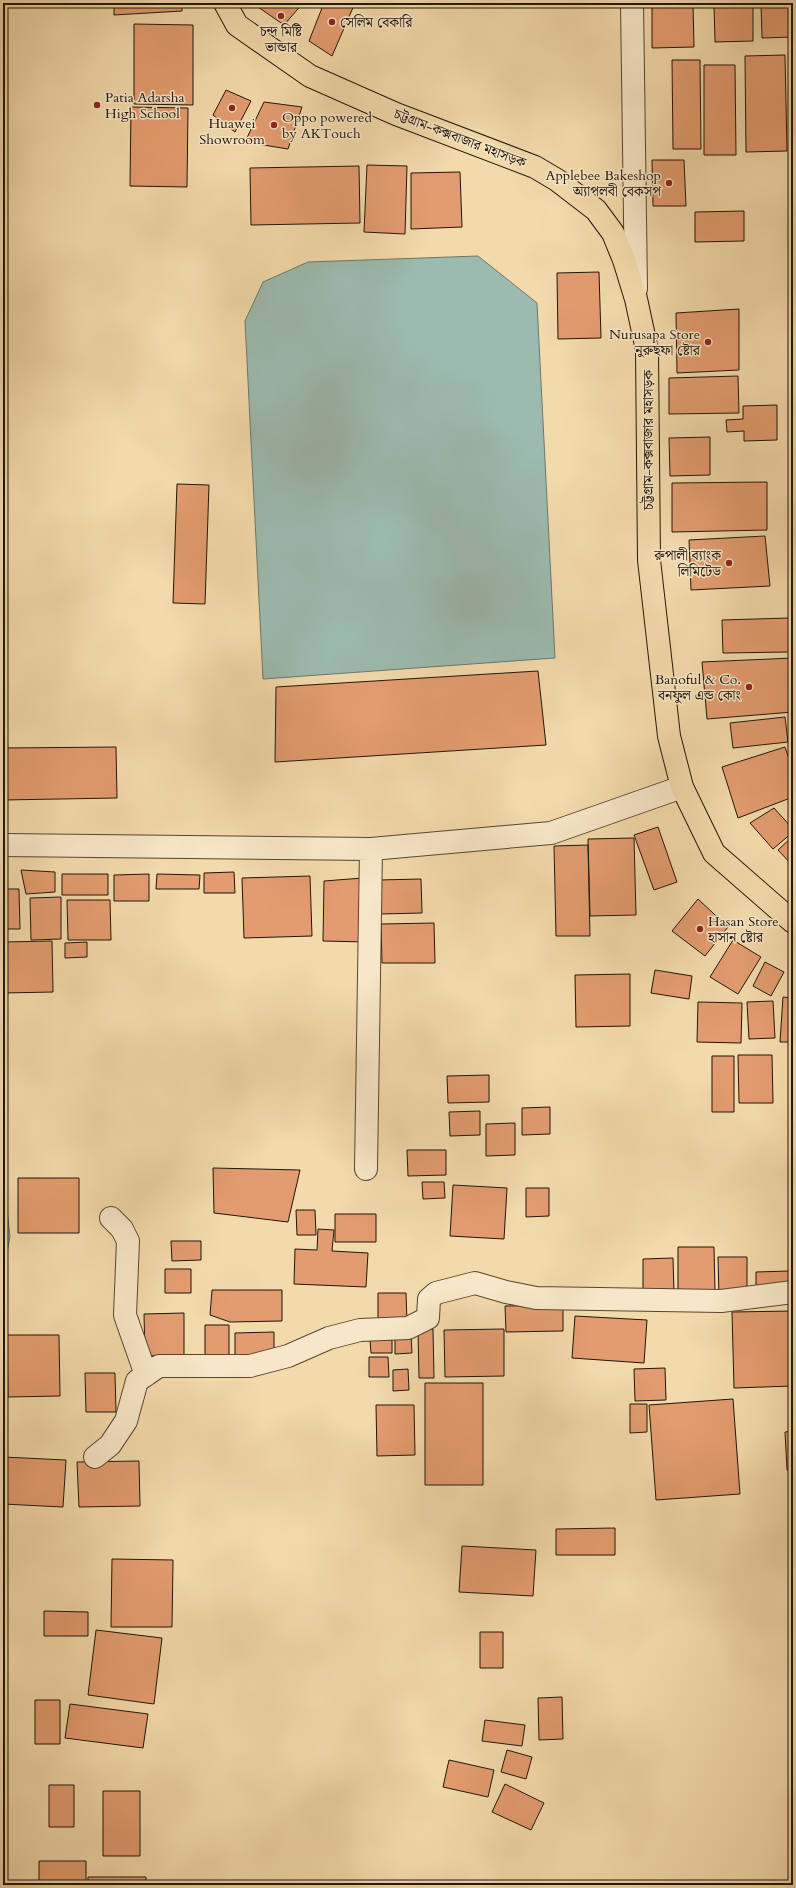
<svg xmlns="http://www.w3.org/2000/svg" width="796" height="1888" font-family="Cardo,'Noto Serif Bengali',serif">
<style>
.water{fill:#9cbaaf;stroke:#6b786d}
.building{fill:#e39c6f;stroke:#21150b}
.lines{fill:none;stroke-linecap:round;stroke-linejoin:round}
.minor-casing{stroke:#564633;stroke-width:24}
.highway-casing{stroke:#21150b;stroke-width:24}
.minor{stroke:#f7e7c8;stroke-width:22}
.highway{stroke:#f3daaa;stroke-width:22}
.poi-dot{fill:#8f2418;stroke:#f7e7c8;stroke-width:1.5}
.labels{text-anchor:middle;stroke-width:3;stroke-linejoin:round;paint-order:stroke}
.poi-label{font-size:14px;fill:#21150b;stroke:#f7e7c8;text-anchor:start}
.street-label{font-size:14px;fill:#21150b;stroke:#f7e7c8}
</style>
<rect width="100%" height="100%" fill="#f3daaa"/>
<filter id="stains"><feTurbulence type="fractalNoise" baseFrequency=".005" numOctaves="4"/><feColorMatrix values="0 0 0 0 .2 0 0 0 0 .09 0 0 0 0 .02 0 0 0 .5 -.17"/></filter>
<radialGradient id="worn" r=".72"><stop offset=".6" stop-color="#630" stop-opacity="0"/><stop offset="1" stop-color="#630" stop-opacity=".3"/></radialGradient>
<path class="water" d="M 478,256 L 537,303 L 555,658 L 263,679 L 245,321 L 263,282 L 308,262 Z
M 3,1197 L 6,1199 L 10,1237 L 3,1274 Z"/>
<path class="building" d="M 114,3 L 182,3 L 182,11 L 114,15 Z
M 261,3 L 303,3 L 284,25 L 258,7 Z
M 324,3 L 355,3 L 332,56 L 309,41 Z
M 652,3 L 693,3 L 694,47 L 652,48 Z
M 753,3 L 753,41 L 715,42 L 714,4 Z
M 761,3 L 793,3 L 793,37 L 762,38 Z
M 134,24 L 193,25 L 193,105 L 134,104 Z
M 785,55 L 787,151 L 746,152 L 745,56 Z
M 792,55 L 793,55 L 793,85 Z
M 672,60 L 700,60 L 701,149 L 673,149 Z
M 704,65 L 735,65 L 736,155 L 704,155 Z
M 790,89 L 793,89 L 793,118 L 791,118 Z
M 226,90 L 251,101 L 235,132 L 213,115 Z
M 264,102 L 302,107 L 288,149 L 245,142 Z
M 131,107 L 188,108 L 187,187 L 130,186 Z
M 652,160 L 684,160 L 686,206 L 653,206 Z
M 367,165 L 407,166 L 405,234 L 364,232 Z
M 359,166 L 360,223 L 251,225 L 250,168 Z
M 460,172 L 462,227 L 411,229 L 411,173 Z
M 744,211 L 744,241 L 695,242 L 695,212 Z
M 599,272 L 601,338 L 558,339 L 557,273 Z
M 739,309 L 739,370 L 677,373 L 676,313 Z
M 738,376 L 739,413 L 669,414 L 669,378 Z
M 777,405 L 777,440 L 744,441 L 744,431 L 727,432 L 726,420 L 743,419 L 743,406 Z
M 710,437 L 710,475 L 670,476 L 669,438 Z
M 767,482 L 767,530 L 672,532 L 672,483 Z
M 177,484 L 209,485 L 205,604 L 173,603 Z
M 765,536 L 770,586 L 691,590 L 689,540 Z
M 792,579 L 793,579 L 793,615 Z
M 789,618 L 789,652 L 723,653 L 722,620 Z
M 793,658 L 793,712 L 707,719 L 702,662 Z
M 538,671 L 546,745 L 275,762 L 276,687 Z
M 785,717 L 788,742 L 733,748 L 730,723 Z
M 116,747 L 117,798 L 3,800 L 3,748 Z
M 785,747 L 793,771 L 793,797 L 738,818 L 722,767 Z
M 774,808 L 793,829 L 793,832 L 773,849 L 750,823 Z
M 658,827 L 677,882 L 654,890 L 634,835 Z
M 792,837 L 793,838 L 793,866 L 778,850 Z
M 634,838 L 636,915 L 590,916 L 588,839 Z
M 588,845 L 590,936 L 556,936 L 554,846 Z
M 21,870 L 55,872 L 55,892 L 26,894 Z
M 234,872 L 235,893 L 204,893 L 204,873 Z
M 62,874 L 108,874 L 108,895 L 62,895 Z
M 149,874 L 149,901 L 114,901 L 114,875 Z
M 157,874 L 200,875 L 199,889 L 156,889 Z
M 310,876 L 312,936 L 244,938 L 242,878 Z
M 363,878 L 367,942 L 323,941 L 324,881 Z
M 421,879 L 422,913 L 379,914 L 379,880 Z
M 3,889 L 19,889 L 20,929 L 3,929 Z
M 61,897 L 61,939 L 31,940 L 30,898 Z
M 698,899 L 728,927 L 705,956 L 672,931 Z
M 67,900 L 110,900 L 111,940 L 68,940 Z
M 434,923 L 435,963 L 382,963 L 381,924 Z
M 733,940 L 761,957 L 738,994 L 710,977 Z
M 52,941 L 53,992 L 3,993 L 3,942 Z
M 87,942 L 87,957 L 65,958 L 65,943 Z
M 765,962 L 784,972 L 771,996 L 753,986 Z
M 655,970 L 692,976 L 689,999 L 651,993 Z
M 630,974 L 630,1026 L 576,1027 L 575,975 Z
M 783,997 L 793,998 L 793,1042 L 780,1042 Z
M 773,1001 L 775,1038 L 749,1039 L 747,1002 Z
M 698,1002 L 742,1003 L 741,1043 L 697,1042 Z
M 738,1055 L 772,1055 L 773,1103 L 739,1103 Z
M 712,1056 L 734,1056 L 734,1112 L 712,1112 Z
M 489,1075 L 489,1102 L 448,1103 L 447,1076 Z
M 550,1107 L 550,1134 L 522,1135 L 522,1108 Z
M 480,1111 L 480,1135 L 450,1136 L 449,1112 Z
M 515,1123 L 515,1155 L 486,1156 L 486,1124 Z
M 407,1150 L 446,1150 L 446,1175 L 408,1176 Z
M 213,1168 L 300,1170 L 288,1222 L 214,1213 Z
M 18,1178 L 79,1178 L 79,1233 L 18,1233 Z
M 422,1182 L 444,1182 L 445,1198 L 423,1199 Z
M 453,1185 L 507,1188 L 504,1239 L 450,1236 Z
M 526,1188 L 549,1188 L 549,1216 L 526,1217 Z
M 296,1210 L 315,1210 L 316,1235 L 297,1235 Z
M 335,1214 L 376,1214 L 376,1242 L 335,1242 Z
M 318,1229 L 334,1230 L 332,1251 L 368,1253 L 366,1287 L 294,1284 L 295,1249 L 317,1250 Z
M 171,1241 L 201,1241 L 201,1260 L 172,1261 Z
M 678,1247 L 714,1247 L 715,1291 L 678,1292 Z
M 718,1257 L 747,1257 L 747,1296 L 719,1296 Z
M 673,1258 L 674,1293 L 643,1293 L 643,1259 Z
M 165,1269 L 191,1269 L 191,1293 L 165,1293 Z
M 790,1271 L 790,1287 L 756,1288 L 756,1272 Z
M 212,1290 L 282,1290 L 282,1321 L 230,1322 L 210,1315 Z
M 378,1293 L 406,1293 L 407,1322 L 378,1323 Z
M 563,1305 L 563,1331 L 506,1332 L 505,1306 Z
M 793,1311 L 793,1386 L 734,1388 L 732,1312 Z
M 184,1313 L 184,1355 L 145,1356 L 144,1314 Z
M 575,1316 L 647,1320 L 644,1363 L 572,1358 Z
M 205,1325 L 229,1325 L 229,1358 L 205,1359 Z
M 418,1329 L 433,1329 L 434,1378 L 419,1378 Z
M 504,1329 L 504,1376 L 445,1377 L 444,1330 Z
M 274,1332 L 274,1356 L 235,1357 L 235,1333 Z
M 7,1335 L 59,1335 L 60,1396 L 8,1397 Z
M 395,1335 L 411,1335 L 412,1353 L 395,1354 Z
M 370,1340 L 392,1340 L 392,1353 L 371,1353 Z
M 369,1357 L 388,1357 L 389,1377 L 369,1377 Z
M 665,1368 L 666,1400 L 635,1401 L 634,1369 Z
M 408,1369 L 409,1390 L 393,1391 L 393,1370 Z
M 85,1373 L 115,1373 L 116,1412 L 86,1412 Z
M 425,1383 L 483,1383 L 483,1485 L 425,1485 Z
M 733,1399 L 740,1494 L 656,1500 L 649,1405 Z
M 630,1404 L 647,1404 L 647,1432 L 630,1433 Z
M 376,1405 L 414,1405 L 415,1455 L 377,1456 Z
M 793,1431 L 793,1470 L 787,1470 L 785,1432 Z
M 3,1457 L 66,1460 L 63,1507 L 3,1504 Z
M 139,1461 L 140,1506 L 79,1507 L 77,1462 Z
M 615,1528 L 615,1555 L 556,1555 L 556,1529 Z
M 462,1546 L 536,1550 L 533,1596 L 459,1592 Z
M 112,1559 L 173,1560 L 172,1627 L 111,1627 Z
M 44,1611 L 88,1612 L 88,1636 L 44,1636 Z
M 96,1630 L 162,1638 L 154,1704 L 88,1695 Z
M 480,1632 L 503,1632 L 503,1668 L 480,1668 Z
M 562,1697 L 563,1739 L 539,1740 L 538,1698 Z
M 35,1700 L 60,1700 L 60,1744 L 35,1744 Z
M 70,1704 L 148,1714 L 143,1748 L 65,1738 Z
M 485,1720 L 525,1725 L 522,1746 L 482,1741 Z
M 507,1750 L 532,1757 L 526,1779 L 501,1772 Z
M 449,1760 L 494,1770 L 488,1797 L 443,1787 Z
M 505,1784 L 544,1803 L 531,1830 L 492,1812 Z
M 49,1785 L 74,1785 L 74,1827 L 49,1827 Z
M 103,1791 L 140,1791 L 140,1856 L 103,1856 Z
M 39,1861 L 86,1861 L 86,1885 L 39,1885 Z
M 88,1877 L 146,1877 L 146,1885 L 88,1885 Z"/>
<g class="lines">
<defs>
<path id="minor" d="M 632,3 L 636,289
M 3,845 L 371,849 L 551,833 L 682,787
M 366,1169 L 371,849
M 111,1218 L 122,1229 L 128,1241 L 125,1315 L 146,1375
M 95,1457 L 110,1445 L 126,1421 L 137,1381 L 159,1366 L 250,1366 L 288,1356 L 329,1338 L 360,1330 L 408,1328 L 428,1318 L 429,1299 L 436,1293 L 475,1283 L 506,1292 L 536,1298 L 721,1301 L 793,1292"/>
<path id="highway" d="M 225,3 L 237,25 L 310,76 L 396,114 L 535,167 L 557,180 L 596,210 L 613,233 L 624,260 L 636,299 L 647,350 L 649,560 L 669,736 L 682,787 L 714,853 L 793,922"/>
</defs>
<use href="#minor" class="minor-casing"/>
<use href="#highway" class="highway-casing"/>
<use href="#minor" class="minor"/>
<use href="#highway" class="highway"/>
</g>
<g class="poi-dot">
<circle cx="281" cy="16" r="4"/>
<circle cx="332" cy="22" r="4"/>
<circle cx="97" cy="105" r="4"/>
<circle cx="232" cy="108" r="4"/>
<circle cx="274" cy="125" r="4"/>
<circle cx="669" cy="183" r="4"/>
<circle cx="708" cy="342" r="4"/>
<circle cx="729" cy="563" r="4"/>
<circle cx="749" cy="687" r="4"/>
<circle cx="700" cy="929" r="4"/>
</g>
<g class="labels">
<g class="poi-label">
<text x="340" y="27">সেলিম বেকারি</text>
<text x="281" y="36" text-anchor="middle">চন্দ মিষ্টি<tspan x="281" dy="16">ভান্ডার</tspan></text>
<text x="105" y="102">Patia Adarsha<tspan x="105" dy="16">High School</tspan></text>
<text x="282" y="122">Oppo powered<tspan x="282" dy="16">by AKTouch</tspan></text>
<text x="232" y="128" text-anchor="middle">Huawei<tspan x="232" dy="16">Showroom</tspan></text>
<text x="661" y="180" text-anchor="end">Applebee Bakeshop<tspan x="661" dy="16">অ্যাপলবী বেকসপ</tspan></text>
<text x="700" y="339" text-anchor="end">Nurusapa Store<tspan x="700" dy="16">নুরুছফা ষ্টোর</tspan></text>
<text x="721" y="560" text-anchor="end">রুপালী ব্যাংক<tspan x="721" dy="16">লিমিটেড</tspan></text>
<text x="741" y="684" text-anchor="end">Banoful &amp; Co.<tspan x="741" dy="16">বনফুল এন্ড কোং</tspan></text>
<text x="708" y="926">Hasan Store<tspan x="708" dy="16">হাসান ষ্টোর</tspan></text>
</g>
<g class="street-label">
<text transform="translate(460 138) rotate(21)" y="5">চট্টগ্রাম-কক্সবাজার মহাসড়ক</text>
<text transform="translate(648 440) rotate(-90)" y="5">চট্টগ্রাম-কক্সবাজার মহাসড়ক</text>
</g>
</g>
<rect width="796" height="1888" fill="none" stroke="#f3daaa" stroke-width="16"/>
<rect x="4" y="4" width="788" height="1880" fill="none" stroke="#21150b" stroke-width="2"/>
<rect x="8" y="8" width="780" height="1872" fill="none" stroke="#21150b"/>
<rect width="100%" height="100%" filter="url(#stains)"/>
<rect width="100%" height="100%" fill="url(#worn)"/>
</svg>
